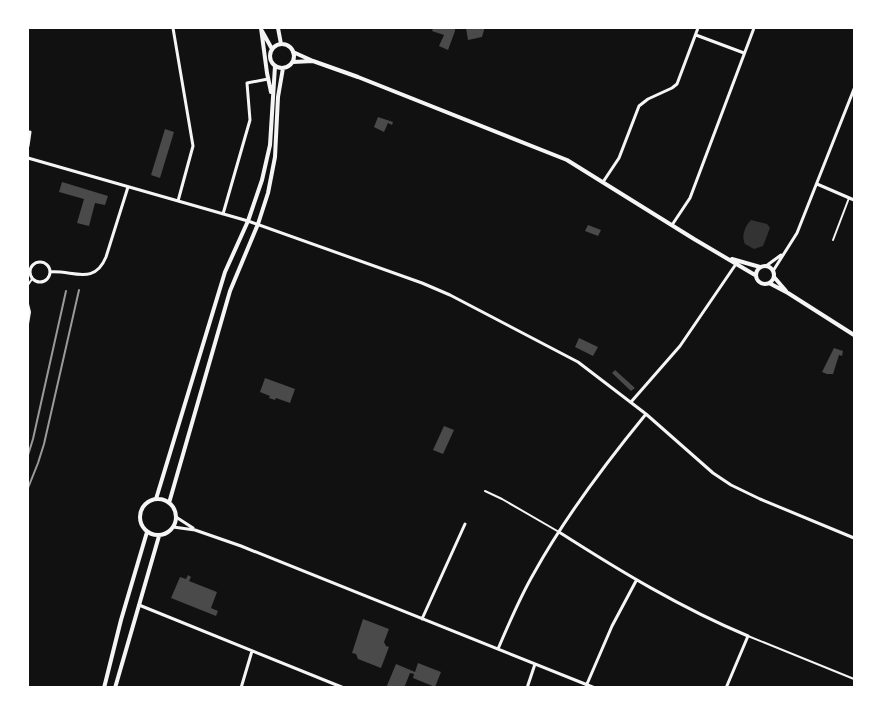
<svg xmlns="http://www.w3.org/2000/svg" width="882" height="715" font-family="'Libre Baskerville',serif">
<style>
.water{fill:#333}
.building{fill:#4a4a4a}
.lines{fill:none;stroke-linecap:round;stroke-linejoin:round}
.service{stroke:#f5f5f5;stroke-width:2}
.minor{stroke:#f5f5f5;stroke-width:3}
.tertiary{stroke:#f5f5f5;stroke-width:4}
.rail{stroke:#9a9a9a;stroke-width:2}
</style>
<rect width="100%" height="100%" fill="#111"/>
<path class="water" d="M 751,220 L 767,224 L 770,228 L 763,246 L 754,249 L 745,244 C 741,236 745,226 751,220 Z"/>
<path class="building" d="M 433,28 L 455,28 L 455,31 L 448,50 L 439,46 L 444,35 L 432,31 Z
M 466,28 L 484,28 L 484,30 L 482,37 L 468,40 Z
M 378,117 L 393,122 L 392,125 L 388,123 L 384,132 L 374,127 Z
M 165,129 L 174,132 L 160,178 L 151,175 Z
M 62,182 L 108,196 L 105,205 L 95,203 L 89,226 L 77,223 L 84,199 L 59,192 Z
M 588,225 L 601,230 L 598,236 L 585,231 Z
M 579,338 L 598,347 L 593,356 L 575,347 Z
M 834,348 L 843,351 L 842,356 L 839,355 L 833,374 L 827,374 L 822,372 Z
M 615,370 L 635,388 L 631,391 L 612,373 Z
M 265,378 L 295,389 L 290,403 L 276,398 L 275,400 L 269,398 L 270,396 L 260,392 Z
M 444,426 L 454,430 L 443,454 L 433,450 Z
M 188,575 L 191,577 L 189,581 L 217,592 L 211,608 L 218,611 L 216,616 L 171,598 L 180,577 L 186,579 Z
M 363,619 L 389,629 L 384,642 L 386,646 L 389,647 L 381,668 L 358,659 L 356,654 L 352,653 Z
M 418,663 L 441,672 L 435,687 L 413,678 L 414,674 L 410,673 L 404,688 L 386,688 L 396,664 L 415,672 Z"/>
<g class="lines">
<path class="service" d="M 833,240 L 849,198
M 28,285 L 32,279
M 28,304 L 30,312 L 28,324
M 485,491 L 502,499 L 559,532
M 748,636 L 854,679"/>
<path class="minor" d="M 173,28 L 193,146 L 178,201
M 696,35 L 744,53
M 28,146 L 30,132
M 28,158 L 248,221 L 422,283 L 450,295 L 578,362 L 646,414 L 713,473 L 731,485 L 760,499 L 854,538
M 603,182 L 619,158 L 639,106 L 648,99 L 672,88 L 677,84 L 698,28
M 817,184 L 854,200
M 223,214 L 250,120 L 247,83 L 268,79
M 672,225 L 690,198 L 754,28
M30 272a10 10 0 1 1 20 0a10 10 0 1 1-20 0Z
M 766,266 L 781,255
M 773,271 L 797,233 L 854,89
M 50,272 C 73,270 94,286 106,257 L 128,187
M 631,402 L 680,346 L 736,264
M 176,517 L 193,528
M 173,527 L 195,530 L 241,546 L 595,688
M 559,532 C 620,571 681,608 748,636 L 726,688
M 139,605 L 344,688
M 422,619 L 465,524
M 498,649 C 509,623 520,597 534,573 C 565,517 605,464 646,414
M 587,684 L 612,626 L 636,581
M 241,688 L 252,651
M 527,688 L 535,664"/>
<path class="tertiary" d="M 261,28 L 267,73 L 271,92
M 278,28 L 281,44
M 262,31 L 272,49
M270 56a12 12 0 1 1 24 0a12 12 0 1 1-24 0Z
M 293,52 L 313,61 L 358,77 L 567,160 L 694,239 L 755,275
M 293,62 L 313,61
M 732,259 L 760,267
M756 275a9 9 0 1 1 18 0a9 9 0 1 1-18 0Z
M 774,277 L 786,291
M 769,283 L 788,293 L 854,335
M140 517a18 18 0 1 1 36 0a18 18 0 1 1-36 0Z
M 156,499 L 225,272 L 248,221 L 262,180 L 270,145 L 275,66
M 169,503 L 230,291 L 258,224 L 268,193 L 275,157 L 278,97 L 283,68
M 104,688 L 121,620 L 147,532
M 115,688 L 159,536"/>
<path class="rail" d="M 28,455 L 33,439 L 66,291
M 28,488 L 38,463 L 44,444 L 79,290"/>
</g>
<rect width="882" height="715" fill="none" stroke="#ffffff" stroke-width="58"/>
</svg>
